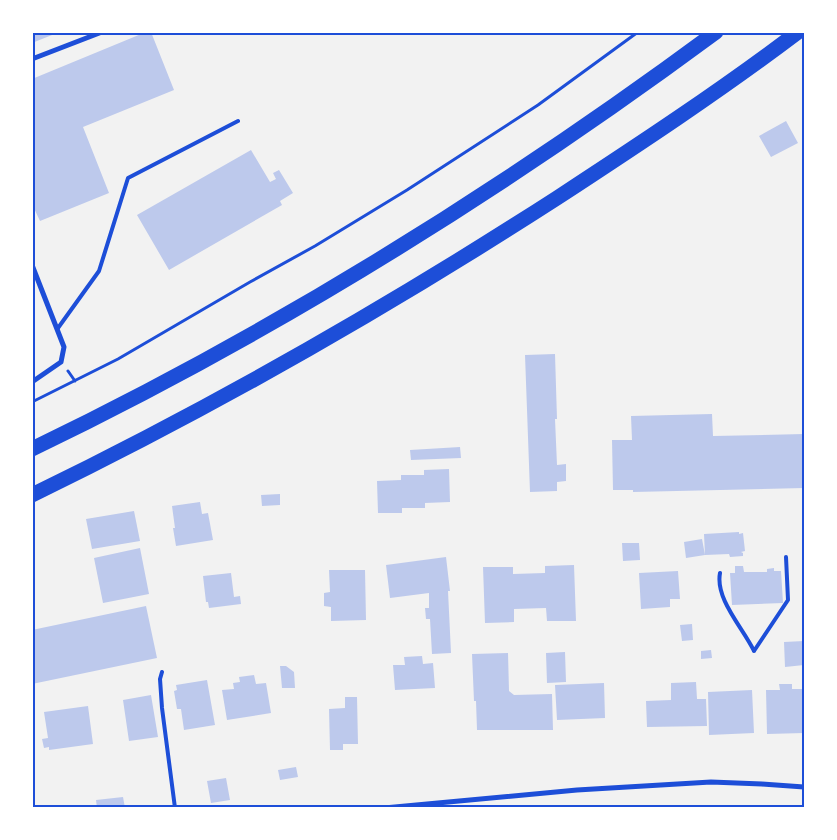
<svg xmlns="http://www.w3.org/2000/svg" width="837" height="840" font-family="'PT Sans',sans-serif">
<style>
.building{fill:#bdc9ec}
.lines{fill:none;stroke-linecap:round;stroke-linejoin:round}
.path{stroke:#1d4ed8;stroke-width:3}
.service{stroke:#1d4ed8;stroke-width:4}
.minor{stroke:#1d4ed8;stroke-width:5}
.motorway{stroke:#1d4ed8;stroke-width:15}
.neatline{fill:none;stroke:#1d4ed8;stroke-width:2}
</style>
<rect width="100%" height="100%" fill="#f2f2f2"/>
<path class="building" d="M 32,32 L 57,32 L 57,33 L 32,43 Z
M 146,32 L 151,32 L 174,90 L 83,127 L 109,193 L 40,221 L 32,204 L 32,79 Z
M 786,121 L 798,143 L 771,157 L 759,136 Z
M 251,150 L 270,182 L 276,179 L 273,173 L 279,170 L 293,193 L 280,201 L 282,205 L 169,270 L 137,215 Z
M 555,354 L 557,419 L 555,419 L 557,465 L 566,464 L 566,481 L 557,482 L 557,491 L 530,492 L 525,355 Z
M 712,414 L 713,436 L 804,434 L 804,488 L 633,492 L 633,490 L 613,490 L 612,440 L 632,440 L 631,416 Z
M 460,447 L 461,458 L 411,460 L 410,450 Z
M 449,469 L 450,502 L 425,503 L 425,508 L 402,508 L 402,513 L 378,513 L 377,481 L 401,480 L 401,475 L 424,475 L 424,470 Z
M 280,494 L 280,505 L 262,506 L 261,495 Z
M 200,502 L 202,514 L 208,513 L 213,540 L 176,546 L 173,528 L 175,528 L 172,506 Z
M 134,511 L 140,541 L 92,549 L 86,519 Z
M 739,532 L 739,534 L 743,533 L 745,551 L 741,552 L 743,553 L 743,556 L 730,557 L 729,554 L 705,555 L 704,534 Z
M 702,539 L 705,555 L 686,558 L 684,542 Z
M 622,543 L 639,543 L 640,560 L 623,561 Z
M 140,548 L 149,594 L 103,603 L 94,558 Z
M 446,557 L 450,591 L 448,591 L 451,653 L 432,654 L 430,619 L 426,619 L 425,608 L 429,608 L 429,593 L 390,598 L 386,565 Z
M 574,565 L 576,621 L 547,621 L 546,608 L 514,609 L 514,622 L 485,623 L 483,567 L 513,567 L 513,574 L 545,573 L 545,566 Z
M 735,566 L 743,566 L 744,572 L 767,572 L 767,569 L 774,568 L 774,571 L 781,571 L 783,603 L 732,605 L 730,573 L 735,573 Z
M 329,570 L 365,570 L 366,620 L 331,621 L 331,607 L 324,606 L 324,593 L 330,592 Z
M 678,571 L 680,599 L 670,599 L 670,607 L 641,609 L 639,573 Z
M 231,573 L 234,597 L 240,596 L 241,604 L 209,608 L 208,602 L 206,602 L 203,576 Z
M 146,606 L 157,658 L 32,684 L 32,630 Z
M 692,624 L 693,640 L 682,641 L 680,625 Z
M 804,641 L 804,665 L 785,667 L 784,642 Z
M 711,650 L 712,658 L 701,659 L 701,651 Z
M 565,652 L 566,682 L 547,683 L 546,653 Z
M 508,653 L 509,691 L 514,695 L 552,694 L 553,730 L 477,730 L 476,701 L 474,701 L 472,654 Z
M 422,656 L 423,664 L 433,663 L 435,688 L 395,690 L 393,665 L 405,665 L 404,657 Z
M 280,666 L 286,666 L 294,672 L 295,688 L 282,688 Z
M 254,675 L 256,684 L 266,683 L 271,713 L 227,720 L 222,690 L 234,689 L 233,683 L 240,682 L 239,677 Z
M 207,680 L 215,725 L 184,730 L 181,709 L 177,709 L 174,691 L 177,690 L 176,685 Z
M 696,682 L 697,699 L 706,699 L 707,726 L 647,727 L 646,701 L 671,700 L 671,683 Z
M 604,683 L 605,718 L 557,720 L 555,685 Z
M 779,684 L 792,684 L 792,689 L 804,689 L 804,733 L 767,734 L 766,690 L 780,690 Z
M 752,690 L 754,733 L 709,735 L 708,692 Z
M 151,695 L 158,737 L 129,741 L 123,700 Z
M 345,697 L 357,697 L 358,744 L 343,744 L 343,750 L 330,750 L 329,709 L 345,708 Z
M 88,706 L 93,744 L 49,750 L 49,747 L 44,748 L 42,739 L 48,738 L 44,712 Z
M 296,767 L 298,777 L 280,780 L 278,770 Z
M 226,778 L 230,800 L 211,803 L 207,781 Z
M 123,797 L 125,808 L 97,808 L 96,800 Z"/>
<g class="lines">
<path class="path" d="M 68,371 L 75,381
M 32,402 L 118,359 L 250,282 L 315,246 L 407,190 L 538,105 L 638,32"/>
<path class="service" d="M 58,328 L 99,271 L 128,178 L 238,121
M 720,573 C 715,599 743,628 754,651
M 754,651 L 788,600 L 786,557
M 162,672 L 160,679 L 162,708 L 175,808"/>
<path class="minor" d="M 32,59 L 102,32
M 32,265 L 64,347 L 61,362 L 32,382
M 384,808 L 577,790 L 711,782 L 762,784 L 804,787"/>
<path class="motorway" d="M 32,449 C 273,333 501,191 716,32
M 32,495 C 213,407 388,307 557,198 C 638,145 720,91 798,32"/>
</g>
<rect width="837" height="840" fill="none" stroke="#ffffff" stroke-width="68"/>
<rect x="34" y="34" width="769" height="772" class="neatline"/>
</svg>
